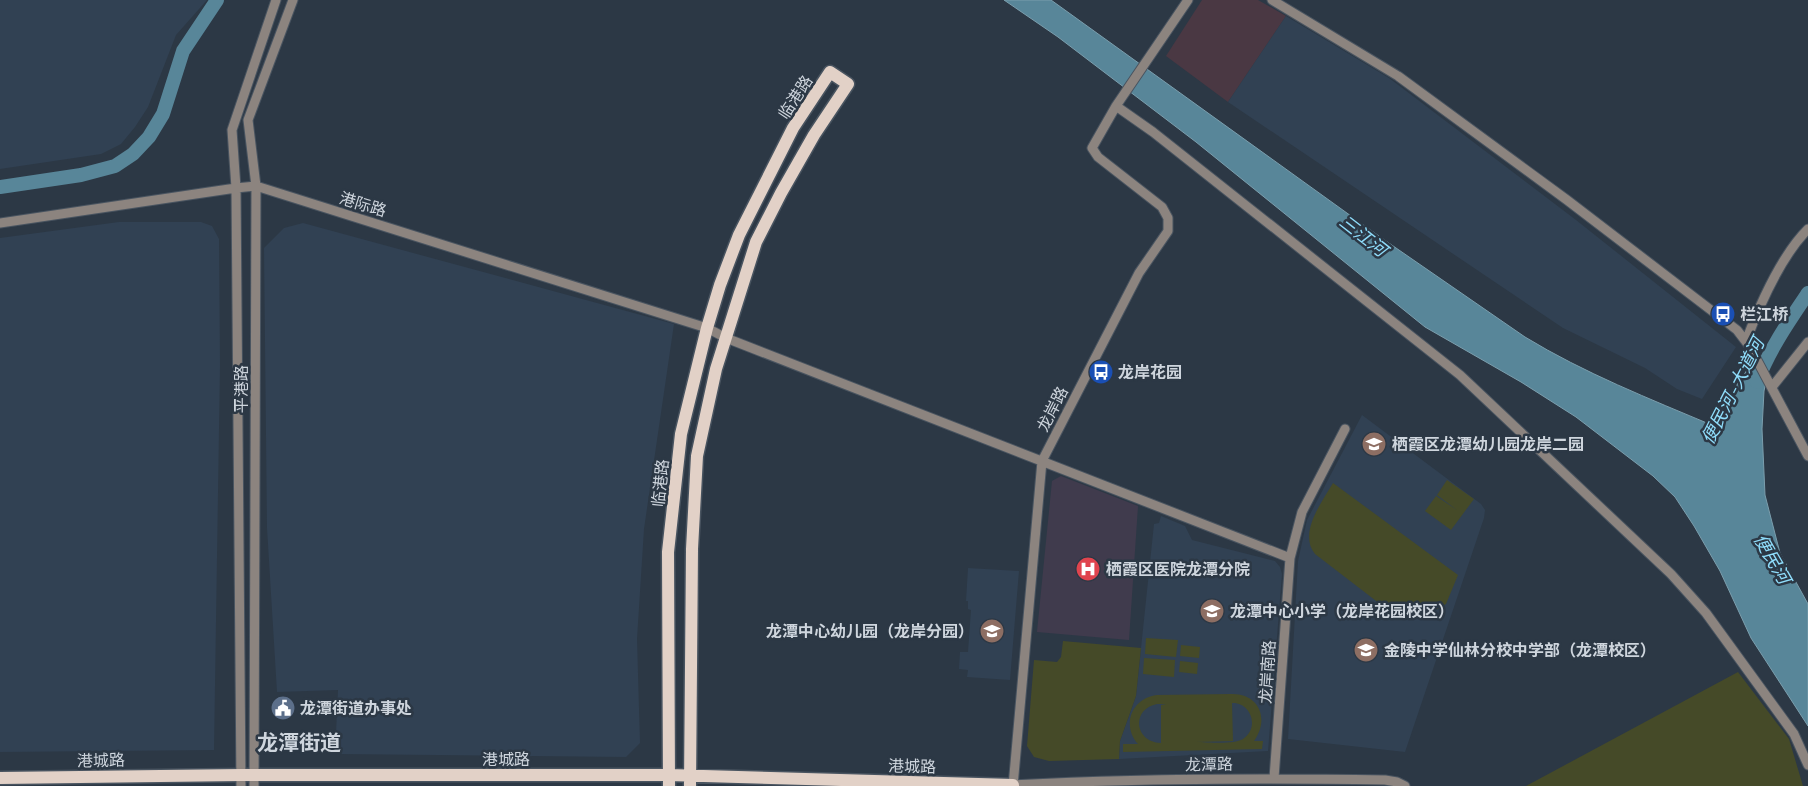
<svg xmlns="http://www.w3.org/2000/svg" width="1808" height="786" font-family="'Space Grotesk','Noto Sans SC',sans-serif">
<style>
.commercial{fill:#4a3843}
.built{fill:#314153}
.medical{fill:#403b4d}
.green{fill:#454a28;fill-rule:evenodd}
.water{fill:#588699;stroke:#7b9ead}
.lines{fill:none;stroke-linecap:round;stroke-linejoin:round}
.river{stroke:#588699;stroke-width:14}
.minor-casing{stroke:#495460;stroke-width:11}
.major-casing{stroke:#495460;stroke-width:15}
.minor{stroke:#8c847f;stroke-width:9}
.major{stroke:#e2d1c7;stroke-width:12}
.labels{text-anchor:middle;stroke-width:5;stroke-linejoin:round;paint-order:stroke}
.street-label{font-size:16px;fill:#ced5dd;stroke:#2c3845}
.poi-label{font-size:16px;font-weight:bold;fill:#ced5dd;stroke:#2c3845;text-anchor:start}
.water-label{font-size:18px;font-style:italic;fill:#8fddfb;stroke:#2c3845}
.district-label{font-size:21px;font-weight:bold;fill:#ced5dd;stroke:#2c3845}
</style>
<rect width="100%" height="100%" fill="#2c3845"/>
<path class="commercial" d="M 1202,0 L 1258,0 L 1286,16 L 1228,102 L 1166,56 Z"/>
<path class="built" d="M 0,0 L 207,0 L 176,35 L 148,107 L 135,127 L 121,144 L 101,154 L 0,169 Z
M 1286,16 L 1389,78 L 1576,220 L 1736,347 L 1702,399 L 1677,389 L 1645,368 L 1563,328 L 1228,102 Z
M 119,222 L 201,222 L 212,226 L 219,239 L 220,365 L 214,750 L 0,752 L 0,238 Z
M 303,223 L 674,324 L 644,529 L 637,639 L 640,743 L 626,757 L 338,754 L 336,733 L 338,690 L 277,692 L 267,528 L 264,248 L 284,228 Z
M 1362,415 L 1481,504 L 1485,510 L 1484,518 L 1405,752 L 1288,739 L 1298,561 L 1307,520 Z
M 1161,516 L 1185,526 L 1192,540 L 1275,561 L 1280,567 L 1282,574 L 1268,751 L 1119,759 L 1120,741 L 1136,696 L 1154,524 L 1159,523 Z
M 968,568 L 1019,571 L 1010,680 L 967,677 L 968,670 L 959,669 L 960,652 L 968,652 L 971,610 L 968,609 L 968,601 L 966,601 Z"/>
<path class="medical" d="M 1061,476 L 1138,506 L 1129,640 L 1037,632 L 1052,481 Z"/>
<path class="green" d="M 1447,480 L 1474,499 L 1451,530 L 1425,511 L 1436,496 L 1457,510 L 1437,495 Z
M 1333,483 L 1458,575 L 1446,604 C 1430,613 1416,623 1397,617 L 1315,554 C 1298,533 1322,502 1333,483 Z
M 1146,638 L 1178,640 L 1176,657 L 1145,654 Z
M 1063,641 L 1141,648 L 1136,696 L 1120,741 L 1119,759 L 1049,761 L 1034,757 L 1027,746 L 1034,660 L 1057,662 L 1061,657 Z
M 1181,645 L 1200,647 L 1199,658 L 1180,656 Z
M 1144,658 L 1175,660 L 1174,677 L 1143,674 Z
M 1180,661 L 1198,663 L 1197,674 L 1179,672 Z
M 1738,672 L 1789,739 L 1803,786 L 1526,786 Z
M 1231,694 C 1259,693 1270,719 1254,741 L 1263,741 L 1262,749 L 1123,752 L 1123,744 L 1138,744 C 1121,725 1132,698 1157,695 ZM 1232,703 C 1251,702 1260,728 1243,739 C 1233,745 1208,742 1196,742 L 1233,741 ZM 1157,704 L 1166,704 L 1161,705 L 1161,743 C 1134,742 1131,709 1157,704 Z"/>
<path class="water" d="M 1004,0 L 1051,0 L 1383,239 L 1525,337 C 1584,373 1650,399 1714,426 C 1731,420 1730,396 1738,383 C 1744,374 1751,366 1755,356 L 1767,377 L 1764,391 L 1762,429 L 1765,495 L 1780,553 L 1808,604 L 1808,726 L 1751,638 L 1720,571 L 1694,526 L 1675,497 L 1653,476 L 1576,417 L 1521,382 L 1425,327 L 1196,142 L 1058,37 Z"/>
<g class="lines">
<path class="river" d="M 0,187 L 81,175 L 115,166 L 133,154 L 149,137 L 163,114 L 183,51 L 217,0
M 1757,382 C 1769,350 1789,321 1808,293"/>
<defs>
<path id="minor" d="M 1272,0 L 1398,76 L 1567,200 L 1737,330 L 1750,347 L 1808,456
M 1116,106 L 1153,132 L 1460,375 L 1671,574 L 1706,613 L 1794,734 L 1808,765
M 0,223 L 236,188 L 256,186 L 707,328 L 726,338 L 1290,558
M 1746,341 C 1760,304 1781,256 1808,229
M 1772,387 L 1808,342
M 1274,778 L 1290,558 L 1302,512 L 1345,429
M 1013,785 C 1137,778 1261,778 1385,780 L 1397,782 L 1405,786
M 241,786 L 236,188 L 232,130 L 276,0
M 254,786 L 256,186 L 248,120 L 293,0
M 1013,786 L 1042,461 L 1139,273 L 1168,231 L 1168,218 L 1162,207 L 1098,157 L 1092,148 L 1116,106 L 1188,0"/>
<path id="major" d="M 0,778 L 241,775 L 669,775 L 1013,785
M 669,786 L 668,552 L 681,434 L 707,328 L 720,285 L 739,235 L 793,128 L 830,72 L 848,84 L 814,135 L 781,193 L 756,242 L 716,369 L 697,456 L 692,549 L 690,786"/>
</defs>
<use href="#minor" class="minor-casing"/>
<use href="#major" class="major-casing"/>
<use href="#minor" class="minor"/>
<use href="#major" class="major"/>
</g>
<defs>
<symbol id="bus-disc" viewBox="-11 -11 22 22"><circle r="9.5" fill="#1a4fb4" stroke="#2c3845"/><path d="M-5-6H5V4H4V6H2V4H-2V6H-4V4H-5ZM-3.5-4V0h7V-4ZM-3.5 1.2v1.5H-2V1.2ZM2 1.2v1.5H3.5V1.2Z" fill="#fff"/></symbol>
<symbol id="school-disc" viewBox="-11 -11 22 22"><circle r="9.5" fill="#8d6e63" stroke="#2c3845"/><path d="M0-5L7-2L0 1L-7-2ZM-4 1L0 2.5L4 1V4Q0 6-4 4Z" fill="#fff"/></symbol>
<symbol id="hospital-disc" viewBox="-11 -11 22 22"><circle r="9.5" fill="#e0444e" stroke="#2c3845"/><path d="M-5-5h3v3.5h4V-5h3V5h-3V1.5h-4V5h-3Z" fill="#fff"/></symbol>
<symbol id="civic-disc" viewBox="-11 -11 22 22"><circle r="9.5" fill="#5c6f8a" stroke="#2c3845"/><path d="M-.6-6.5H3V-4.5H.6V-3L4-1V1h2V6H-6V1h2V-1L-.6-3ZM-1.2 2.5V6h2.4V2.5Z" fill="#fff"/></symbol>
</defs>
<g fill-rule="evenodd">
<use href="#bus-disc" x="1709" y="300" width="28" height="28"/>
<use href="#bus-disc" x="1087" y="358" width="28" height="28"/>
<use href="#school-disc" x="1360" y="430" width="28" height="28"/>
<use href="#hospital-disc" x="1074" y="555" width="28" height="28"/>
<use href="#school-disc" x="1198" y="597" width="28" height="28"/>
<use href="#school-disc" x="978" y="617" width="28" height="28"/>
<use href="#school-disc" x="1352" y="636" width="28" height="28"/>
<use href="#civic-disc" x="269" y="694" width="28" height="28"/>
</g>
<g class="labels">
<g class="street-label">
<text transform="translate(795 97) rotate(-57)" y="6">临港路</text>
<text transform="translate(363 204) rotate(17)" y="6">港际路</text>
<text transform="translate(241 389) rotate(-90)" y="6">平港路</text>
<text transform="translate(1052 409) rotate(-63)" y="6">龙岸路</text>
<text transform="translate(660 483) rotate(-84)" y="6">临港路</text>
<text transform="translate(1267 672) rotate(-86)" y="6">龙岸南路</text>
<text x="506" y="765">港城路</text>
<text transform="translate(101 760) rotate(-1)" y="6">港城路</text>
<text transform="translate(1209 764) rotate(-1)" y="6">龙潭路</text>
<text transform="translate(912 766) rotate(1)" y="6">港城路</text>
</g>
<g class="poi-label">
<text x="1740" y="320">栏江桥</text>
<text x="1118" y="378">龙岸花园</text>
<text x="1392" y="450">栖霞区龙潭幼儿园龙岸二园</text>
<text x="1106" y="575">栖霞区医院龙潭分院</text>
<text x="1230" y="617">龙潭中心小学（龙岸花园校区）</text>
<text x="974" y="637" text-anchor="end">龙潭中心幼儿园（龙岸分园）</text>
<text x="1384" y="656">金陵中学仙林分校中学部（龙潭校区）</text>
<text x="300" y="714">龙潭街道办事处</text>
</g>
<g class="water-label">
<text transform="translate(1363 236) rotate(38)" y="6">三江河</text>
<text transform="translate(1733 391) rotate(-63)" y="6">便民河-大道河</text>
<text transform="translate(1772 559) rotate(60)" y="6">便民河</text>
</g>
<g class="district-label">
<text x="299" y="750">龙潭街道</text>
</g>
</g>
</svg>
